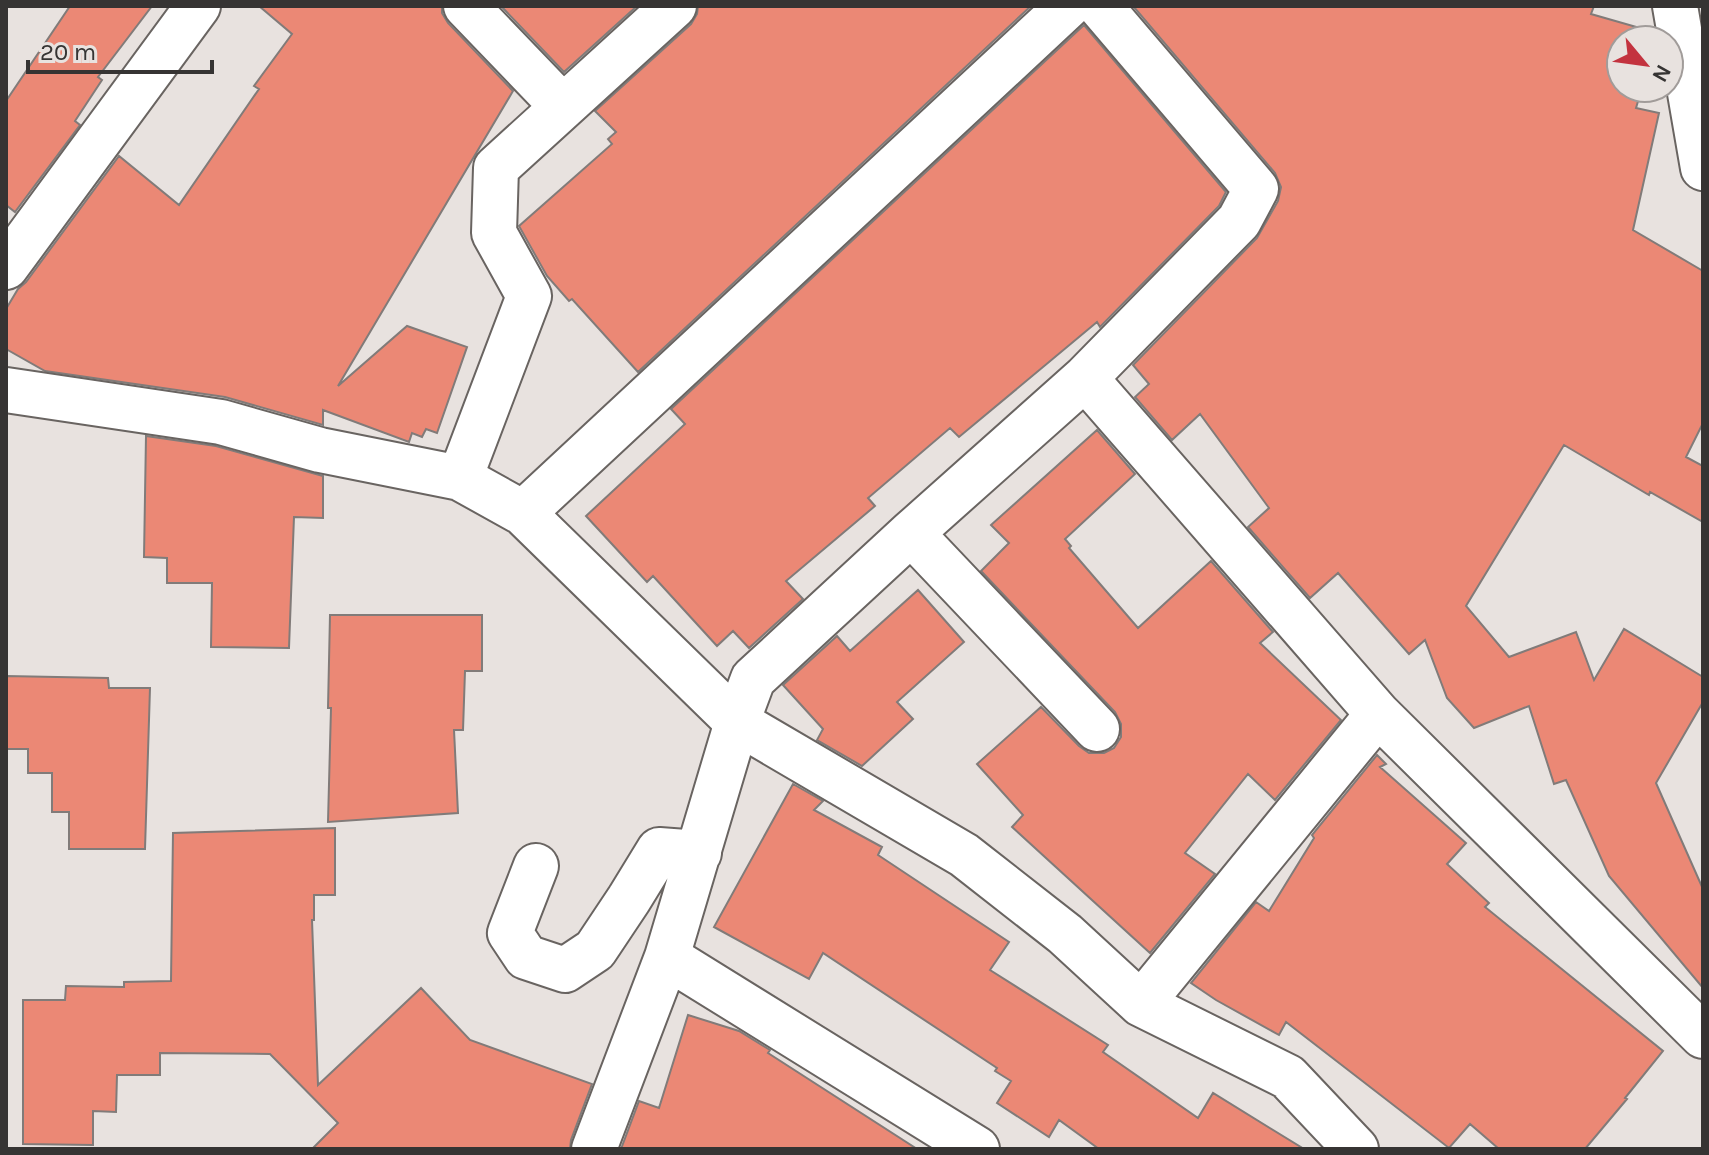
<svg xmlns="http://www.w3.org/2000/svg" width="1709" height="1155" font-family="Karla,sans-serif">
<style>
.building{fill:#eb8875;stroke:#817b79;stroke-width:2}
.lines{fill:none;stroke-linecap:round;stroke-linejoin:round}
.minor-casing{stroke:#696461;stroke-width:48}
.minor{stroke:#fff;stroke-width:44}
</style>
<rect width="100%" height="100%" fill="#e8e2df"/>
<path class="building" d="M 70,6 L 152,6 L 98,77 L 102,80 L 75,121 L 80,125 L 15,212 L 6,205 L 6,101 Z
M 259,6 L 442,6 L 442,13 L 448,23 L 513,91 L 338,386 L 407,326 L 467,347 L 437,433 L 426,429 L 422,437 L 412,433 L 409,442 L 323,410 L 323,425 L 225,397 L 45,371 L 6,349 L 6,309 L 18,289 L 26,282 L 119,156 L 179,205 L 259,89 L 254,86 L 292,34 Z
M 501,6 L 637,6 L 564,72 Z
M 698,6 L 1031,6 L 638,372 L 572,299 L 569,301 L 547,276 L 519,226 L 612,144 L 608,139 L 616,132 L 595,111 L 691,24 L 697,14 Z
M 1133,6 L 1594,6 L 1591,14 L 1654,32 L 1656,40 L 1621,40 L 1621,88 L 1642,88 L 1636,108 L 1659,113 L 1633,230 L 1703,271 L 1703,423 L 1686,457 L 1703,466 L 1703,522 L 1650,492 L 1649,495 L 1564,445 L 1466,606 L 1509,657 L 1576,632 L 1594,680 L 1624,629 L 1703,677 L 1703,702 L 1656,783 L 1703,889 L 1703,988 L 1609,876 L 1566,780 L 1554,784 L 1529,706 L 1474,728 L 1447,698 L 1425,640 L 1409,654 L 1338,573 L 1310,598 L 1248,527 L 1269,508 L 1200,414 L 1172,440 L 1135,397 L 1149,384 L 1133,365 L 1257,238 L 1278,201 L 1281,187 L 1275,173 Z
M 1084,25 L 1226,192 L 1219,206 L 1100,327 L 1097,322 L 959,437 L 950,428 L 868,498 L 875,506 L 786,581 L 803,599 L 749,648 L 733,631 L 717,646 L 653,576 L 647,582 L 586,516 L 685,424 L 671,409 Z
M 1097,430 L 1135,474 L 1065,539 L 1071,546 L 1069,548 L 1138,628 L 1211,561 L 1273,632 L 1260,643 L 1341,720 L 1275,800 L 1248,774 L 1185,853 L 1215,874 L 1150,953 L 1012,827 L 1023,815 L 977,764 L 1041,707 L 1079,746 L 1089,753 L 1104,753 L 1114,748 L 1121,737 L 1121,724 L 1115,712 L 981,571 L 1009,543 L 991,525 Z
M 146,436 L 216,446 L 323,476 L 323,518 L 294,517 L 289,648 L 211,647 L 212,583 L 167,583 L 167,558 L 144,557 Z
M 918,590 L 964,642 L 897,702 L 913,719 L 862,766 L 817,740 L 823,729 L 783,685 L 837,636 L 850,651 Z
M 330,615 L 482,615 L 482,671 L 465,671 L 463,730 L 454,730 L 458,813 L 328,822 L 331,708 L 328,708 Z
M 6,676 L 108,678 L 109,688 L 150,688 L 145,849 L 69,849 L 69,812 L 52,812 L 52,773 L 28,773 L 28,749 L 6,749 Z
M 1377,755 L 1386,764 L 1380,767 L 1466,843 L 1447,864 L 1489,903 L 1485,907 L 1663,1051 L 1625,1098 L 1627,1099 L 1585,1149 L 1499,1149 L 1470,1124 L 1449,1148 L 1286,1022 L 1279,1035 L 1216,1000 L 1191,983 L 1256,902 L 1269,911 L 1314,838 L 1312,835 Z
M 793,784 L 823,801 L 814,810 L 882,847 L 878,855 L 1009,942 L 990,970 L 1108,1045 L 1103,1052 L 1198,1118 L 1213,1093 L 1304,1149 L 1099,1149 L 1059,1120 L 1049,1137 L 997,1103 L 1011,1081 L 995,1071 L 997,1068 L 823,953 L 809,979 L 714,927 Z
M 335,828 L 335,895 L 314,895 L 314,920 L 312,920 L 318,1085 L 421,988 L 470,1040 L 592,1084 L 571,1140 L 570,1149 L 312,1149 L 338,1123 L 270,1054 L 160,1053 L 160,1075 L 117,1075 L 116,1112 L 93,1111 L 93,1145 L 23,1144 L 23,1000 L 65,1000 L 66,986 L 124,987 L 124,982 L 171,981 L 173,833 Z
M 688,1015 L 739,1031 L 770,1050 L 768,1053 L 917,1149 L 621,1149 L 639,1101 L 659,1108 Z"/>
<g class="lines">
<defs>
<path id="minor" d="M 466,6 L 563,107
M 1675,6 L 1703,168
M 6,267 L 198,6
M 1085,378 L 1378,714 L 1703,1036
M 6,390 L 221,422 L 320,450 L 460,478 L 523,513 L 737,722 L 964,855 L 1065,934 L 1141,1004 L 1288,1077 L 1356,1149
M 460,478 L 529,296 L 494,233 L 496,168 L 674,6
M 523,513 L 1068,6
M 911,533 L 1097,729
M 536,866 L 510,933 L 526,957 L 565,970 L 595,950 L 629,899 L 659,850 L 699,853
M 667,957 L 977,1149
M 1141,1004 L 1378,714
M 594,1149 L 667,957 L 737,722 L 753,679 L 911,533 L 1085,378 L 1239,221 L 1256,189 L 1100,6"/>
</defs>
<use href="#minor" class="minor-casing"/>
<use href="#minor" class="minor"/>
</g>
<rect width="1709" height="1155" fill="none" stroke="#363433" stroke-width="16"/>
<g transform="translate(1645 64) rotate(119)"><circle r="38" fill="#e8e2df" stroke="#a19c9a" stroke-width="2"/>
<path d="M0-6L14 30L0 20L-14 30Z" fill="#c3333f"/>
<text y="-12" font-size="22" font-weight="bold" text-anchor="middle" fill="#363433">N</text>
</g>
<path d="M28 60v12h184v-12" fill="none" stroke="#363433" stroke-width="4"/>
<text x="40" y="60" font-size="24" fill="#363433" stroke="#e8e2df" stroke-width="6" paint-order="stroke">20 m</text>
</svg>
